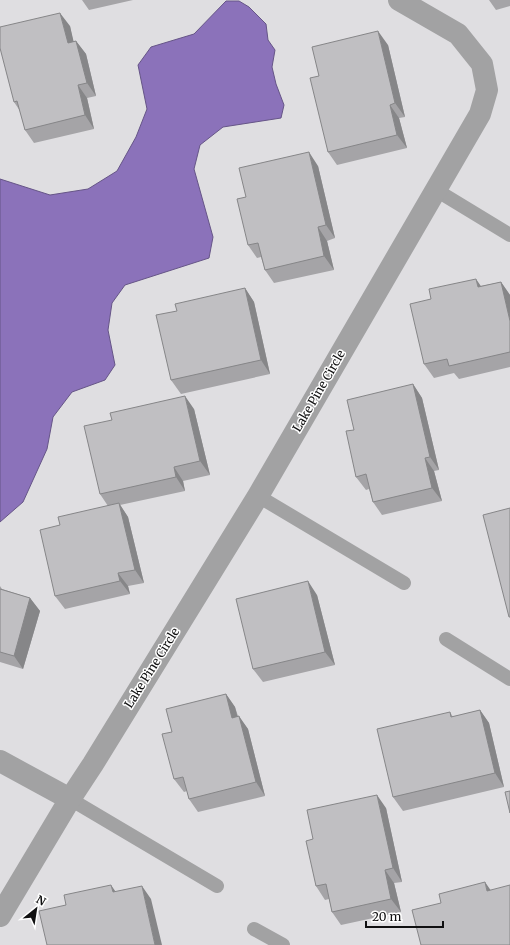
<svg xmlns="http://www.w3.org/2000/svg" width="510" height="945" font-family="Merriweather,serif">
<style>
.water{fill:#8b72ba;stroke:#665587}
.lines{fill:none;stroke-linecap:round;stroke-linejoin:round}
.lane{stroke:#a2a2a3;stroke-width:14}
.street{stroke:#a2a2a3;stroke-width:22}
.wall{fill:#a5a4a7}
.shaded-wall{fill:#868688}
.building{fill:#c0bfc2;stroke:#868688}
.labels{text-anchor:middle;stroke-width:3;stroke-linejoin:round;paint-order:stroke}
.street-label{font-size:12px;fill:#101011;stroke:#fff}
</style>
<rect width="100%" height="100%" fill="#dfdee1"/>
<path class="water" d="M 226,1 L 239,1 L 249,7 L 266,24 L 268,40 L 275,50 L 272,67 L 276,84 L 284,105 L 281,118 L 223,127 L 200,145 L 194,169 L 213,237 L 209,258 L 125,285 L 112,303 L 108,330 L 115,365 L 105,380 L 72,392 L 53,417 L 47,449 L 23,502 L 0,522 L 0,179 L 50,195 L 88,189 L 117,171 L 136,137 L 147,109 L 138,65 L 151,47 L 194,34 Z"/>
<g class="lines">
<path class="lane" d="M 436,190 L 510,235
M 258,496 L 404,583
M 446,639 L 510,679
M 70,799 L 217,886
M 254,929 L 283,945"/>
<path class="street" d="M 0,761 L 70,799 L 93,764 L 258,496 L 480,114 L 487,90 L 482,64 L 458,34 L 399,0
M 0,916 L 70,799"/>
</g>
<path class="wall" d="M 82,0 L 133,0 L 89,10 Z
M 489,0 L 510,0 L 510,6 L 496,10 Z
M 70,26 L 73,41 L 76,41 L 86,54 L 96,96 L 87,98 L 94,129 L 34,143 L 25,130 L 20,111 L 14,102 Z
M 388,45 L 405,117 L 399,118 L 407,148 L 337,165 L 328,152 L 319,76 Z
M 318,166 L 335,238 L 327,241 L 334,270 L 274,283 L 265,270 L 261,257 L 257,258 L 248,245 L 246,197 Z
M 501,282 L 510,295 L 510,367 L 459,379 L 454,373 L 434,378 L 424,364 L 481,286 Z
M 245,288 L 254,302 L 270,374 L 181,394 L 171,380 L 177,311 Z
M 413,384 L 422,398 L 439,470 L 434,471 L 442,501 L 382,515 L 373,502 L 369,489 L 366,490 L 356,477 L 354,430 Z
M 194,409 L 210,475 L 183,481 L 185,491 L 120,505 L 128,517 L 144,583 L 128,586 L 130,594 L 65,609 L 55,596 L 60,525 L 108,506 L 100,494 Z
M 0,586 L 2,589 L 30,598 L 40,611 L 23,669 L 0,662 Z
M 317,595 L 335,665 L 263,682 L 253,669 Z
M 226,694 L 235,707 L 238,716 L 248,729 L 265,796 L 198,812 L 189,799 L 187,791 L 184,792 L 174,779 L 172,732 Z
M 480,710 L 489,723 L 504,787 L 403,811 L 393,797 L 450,712 L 453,717 Z
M 386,808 L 402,882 L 394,883 L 401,912 L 341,925 L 332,912 L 329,899 L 325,900 L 316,886 L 313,839 Z"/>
<path class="shaded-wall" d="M 60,13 L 70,26 L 77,56 L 68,43 Z
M 378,31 L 388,45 L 405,117 L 395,103 Z
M 76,41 L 86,54 L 96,96 L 87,83 Z
M 78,85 L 87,98 L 94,129 L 85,115 Z
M 390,105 L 399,118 L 407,148 L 397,135 Z
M 309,152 L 318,166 L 335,238 L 326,225 Z
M 318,227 L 327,241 L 334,270 L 324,256 Z
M 476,279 L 485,292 L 478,287 Z
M 501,282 L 510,295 L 510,321 Z
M 245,288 L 254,302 L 270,374 L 261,360 Z
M 413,384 L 422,398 L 439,470 L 430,457 Z
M 185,396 L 194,409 L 210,475 L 200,461 Z
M 425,458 L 434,471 L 442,501 L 432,488 Z
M 174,467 L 183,481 L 185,491 L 176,477 Z
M 119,503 L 128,517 L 144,583 L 135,570 Z
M 118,573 L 128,586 L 130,594 L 120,581 Z
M 308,581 L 317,595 L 335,665 L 325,652 Z
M 30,598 L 40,611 L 23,669 L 14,656 Z
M 226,694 L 235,707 L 241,731 L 232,718 Z
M 480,710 L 489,723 L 504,787 L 495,773 Z
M 239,716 L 248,729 L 265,796 L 256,782 Z
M 377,795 L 386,808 L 402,882 L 393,868 Z
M 385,870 L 394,883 L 401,912 L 391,899 Z
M 485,882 L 494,895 L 487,891 Z
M 111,885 L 120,898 L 113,892 Z
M 142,886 L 151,899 L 162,945 L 155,945 Z"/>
<path class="building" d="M 60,13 L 68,43 L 76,41 L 87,83 L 78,85 L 85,115 L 25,130 L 17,101 L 14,102 L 0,48 L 0,27 Z
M 378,31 L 395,103 L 390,105 L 397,135 L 328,152 L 310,78 L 319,76 L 312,47 Z
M 309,152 L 326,225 L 318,227 L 324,256 L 265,270 L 258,243 L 248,245 L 237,199 L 246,197 L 239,168 Z
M 476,279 L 478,287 L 501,282 L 510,321 L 510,352 L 449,366 L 447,359 L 424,364 L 410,304 L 431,299 L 429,289 Z
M 245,288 L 261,360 L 171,380 L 156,315 L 177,311 L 175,304 Z
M 413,384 L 430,457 L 425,458 L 432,488 L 373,502 L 366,474 L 356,477 L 346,431 L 354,430 L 347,400 Z
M 185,396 L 200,461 L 174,467 L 176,477 L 100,494 L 84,426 L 112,420 L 110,413 Z
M 119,503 L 135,570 L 118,573 L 120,581 L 55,596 L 40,530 L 60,525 L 58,517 Z
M 510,508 L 510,617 L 509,617 L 483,515 Z
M 308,581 L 325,652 L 253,669 L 236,599 Z
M 0,589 L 30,598 L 14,656 L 0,652 Z
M 226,694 L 232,718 L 239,716 L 256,782 L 189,799 L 183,777 L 174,779 L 162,734 L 172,732 L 166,709 Z
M 480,710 L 495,773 L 393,797 L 377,729 L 450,712 L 451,717 Z
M 510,791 L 510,813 L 505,792 Z
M 377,795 L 393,868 L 385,870 L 391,899 L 332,912 L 326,884 L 316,886 L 306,841 L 313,839 L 307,810 Z
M 485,882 L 487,891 L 510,885 L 510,945 L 421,945 L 412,910 L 441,903 L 439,894 Z
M 111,885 L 113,892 L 142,886 L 155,945 L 47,945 L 39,911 L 66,905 L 64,895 Z"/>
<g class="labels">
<g class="street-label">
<text transform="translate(319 391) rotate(-60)" y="4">Lake Pine Circle</text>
<text transform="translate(152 668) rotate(-58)" y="4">Lake Pine Circle</text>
</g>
</g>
<g transform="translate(36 909) rotate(30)" stroke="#ffffff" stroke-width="3" paint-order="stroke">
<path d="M0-3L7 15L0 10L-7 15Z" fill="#101011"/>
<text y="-6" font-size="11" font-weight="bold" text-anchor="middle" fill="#101011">N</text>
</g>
<path d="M366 921v6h77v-6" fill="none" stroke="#101011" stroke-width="2"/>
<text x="372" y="921" font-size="12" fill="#101011" stroke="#ffffff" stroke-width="3" paint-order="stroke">20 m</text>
</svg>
